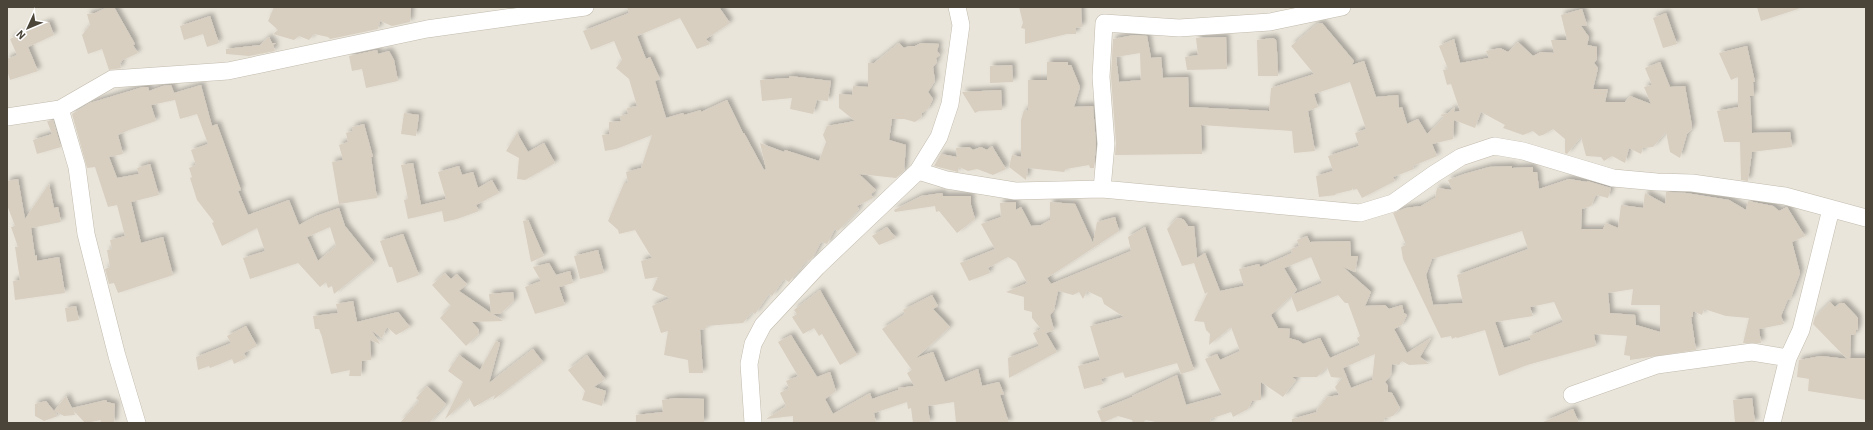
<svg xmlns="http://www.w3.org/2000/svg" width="1873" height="430" font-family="Barlow,sans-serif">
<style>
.residential{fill:#eae5da}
.building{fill:#d8cfc1;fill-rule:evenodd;filter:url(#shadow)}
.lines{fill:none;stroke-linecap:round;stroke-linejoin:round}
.street-casing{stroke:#c2bbae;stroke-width:18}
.street{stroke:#fff;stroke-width:17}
</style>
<defs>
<filter id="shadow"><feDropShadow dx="3.5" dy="-3.5" stdDeviation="2" flood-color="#0004"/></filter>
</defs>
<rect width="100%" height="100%" fill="#f6f3ec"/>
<path class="residential" d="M 7,7 L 1866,7 L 1866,423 L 7,423 Z"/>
<path class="building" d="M 108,7 L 114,7 L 135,44 L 133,45 L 138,53 L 121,61 L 122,62 L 120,63 L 121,68 L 109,70 L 102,49 L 88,54 L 82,35 L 90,25 L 87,14 L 95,13 Z
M 274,7 L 411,7 L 410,22 L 392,26 L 380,21 L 378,29 L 330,39 L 328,37 L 314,34 L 309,40 L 299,36 L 294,40 L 273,34 L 278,30 L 268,21 Z
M 627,7 L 719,7 L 730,23 L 706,39 L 710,44 L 697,49 L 680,18 L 637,36 L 646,59 L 650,57 L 660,79 L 655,81 L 666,118 L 683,113 L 684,115 L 701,110 L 701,112 L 727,100 L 743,133 L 744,133 L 764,170 L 766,169 L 760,143 L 784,152 L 785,150 L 819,161 L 826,142 L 823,135 L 827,126 L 855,121 L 839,108 L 839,94 L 852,95 L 853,86 L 868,87 L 868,63 L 874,63 L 899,43 L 904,48 L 909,46 L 915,46 L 921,43 L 939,44 L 937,51 L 940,55 L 936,58 L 937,62 L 933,67 L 935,81 L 928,92 L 933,99 L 928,109 L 922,113 L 921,118 L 915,122 L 904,119 L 892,119 L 889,140 L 906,145 L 904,171 L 896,178 L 859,174 L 876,190 L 871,194 L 873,198 L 857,206 L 859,209 L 838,231 L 835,229 L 827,244 L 821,242 L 813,257 L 809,261 L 807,260 L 789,282 L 784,279 L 772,296 L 769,294 L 755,314 L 752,312 L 743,323 L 706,326 L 707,328 L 700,330 L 703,373 L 689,373 L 688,360 L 664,355 L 668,331 L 661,333 L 652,306 L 670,298 L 652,290 L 658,277 L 645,279 L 641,261 L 652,258 L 635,230 L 619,234 L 618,230 L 608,221 L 624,183 L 628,183 L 626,172 L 641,168 L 652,135 L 616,149 L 605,151 L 602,135 L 609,134 L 609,122 L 621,121 L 620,116 L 628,114 L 627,108 L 637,106 L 629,79 L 616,68 L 622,60 L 614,41 L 591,50 L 583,31 L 629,13 Z
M 1019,7 L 1081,7 L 1082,27 L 1076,28 L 1076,34 L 1067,34 L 1025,44 L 1025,29 L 1021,28 L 1023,23 Z
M 1757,7 L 1798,7 L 1798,9 L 1761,21 Z
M 1582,9 L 1587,25 L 1581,26 L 1589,37 L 1587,45 L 1597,47 L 1597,59 L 1594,63 L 1598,68 L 1593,89 L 1608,89 L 1605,102 L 1625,102 L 1630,96 L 1651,104 L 1644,87 L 1652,85 L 1645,68 L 1660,62 L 1670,87 L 1685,86 L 1692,126 L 1691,130 L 1687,134 L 1680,158 L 1670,152 L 1666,132 L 1653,147 L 1643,148 L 1641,154 L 1629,148 L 1625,163 L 1612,156 L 1604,161 L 1601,157 L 1586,156 L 1581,137 L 1567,154 L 1565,153 L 1565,139 L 1553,129 L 1543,135 L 1539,136 L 1533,131 L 1523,135 L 1503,128 L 1505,125 L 1481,112 L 1475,128 L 1454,120 L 1453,139 L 1432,144 L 1437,156 L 1413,166 L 1414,169 L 1393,177 L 1395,181 L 1362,198 L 1357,189 L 1353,190 L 1352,187 L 1352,190 L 1335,194 L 1336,195 L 1319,197 L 1316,176 L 1333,171 L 1328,156 L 1359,146 L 1355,133 L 1366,129 L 1350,82 L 1314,94 L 1318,107 L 1308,111 L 1315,151 L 1294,153 L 1292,131 L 1201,125 L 1202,154 L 1115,155 L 1116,143 L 1111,77 L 1113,39 L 1134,35 L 1147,36 L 1151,58 L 1161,57 L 1163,78 L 1188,77 L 1189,107 L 1269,111 L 1271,88 L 1314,74 L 1291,46 L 1317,24 L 1322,23 L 1354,61 L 1352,65 L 1364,61 L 1376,97 L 1398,95 L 1399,108 L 1402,107 L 1407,124 L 1418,119 L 1427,134 L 1444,117 L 1440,115 L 1448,113 L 1455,107 L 1454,112 L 1460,111 L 1451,84 L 1447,85 L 1443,70 L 1448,69 L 1439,46 L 1454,39 L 1460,63 L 1489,58 L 1486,51 L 1500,48 L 1508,52 L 1518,42 L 1533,56 L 1541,52 L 1554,53 L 1551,40 L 1567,40 L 1561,15 ZM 1140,53 L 1141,80 L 1119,82 L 1116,57 Z
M 1666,13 L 1677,44 L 1663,48 L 1653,18 Z
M 210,16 L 219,43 L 207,47 L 203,34 L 184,40 L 180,26 Z
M 49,22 L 54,35 L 28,47 L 38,71 L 10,80 L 7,70 L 7,59 L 17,55 L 10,39 Z
M 269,37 L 272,43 L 276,43 L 273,45 L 275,51 L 249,56 L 226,54 L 226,49 L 260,45 Z
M 1226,37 L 1227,69 L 1187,70 L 1185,57 L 1198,55 L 1196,38 Z
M 1273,38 L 1276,40 L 1277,51 L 1278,76 L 1258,76 L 1257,40 Z
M 1747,46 L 1755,82 L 1753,82 L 1754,96 L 1750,96 L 1752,133 L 1790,132 L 1792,147 L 1752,152 L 1748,181 L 1741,180 L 1740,142 L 1724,142 L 1717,111 L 1738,107 L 1738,77 L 1731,80 L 1719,53 Z
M 377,50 L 378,54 L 389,51 L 394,60 L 398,81 L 366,88 L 362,69 L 352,71 L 349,56 Z
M 1047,62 L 1068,62 L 1068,65 L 1071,65 L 1080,87 L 1074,107 L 1093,106 L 1096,144 L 1094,168 L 1090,168 L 1089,165 L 1066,169 L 1064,172 L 1028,168 L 1026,180 L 1009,167 L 1012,155 L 1021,157 L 1021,120 L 1024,110 L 1028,111 L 1028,80 L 1047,80 Z
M 1012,65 L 1013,82 L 990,83 L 990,66 Z
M 790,76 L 831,81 L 828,101 L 817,100 L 813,114 L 790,109 L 792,98 L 762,101 L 760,80 L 789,78 Z
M 171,85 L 174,93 L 201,85 L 212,126 L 217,124 L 241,190 L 238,191 L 248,215 L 289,200 L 299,225 L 316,216 L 339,208 L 345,226 L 374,262 L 334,294 L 332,286 L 328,288 L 326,282 L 320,287 L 298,263 L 250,279 L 243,258 L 265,251 L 257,228 L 222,246 L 212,223 L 214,222 L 197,200 L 190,178 L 192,177 L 189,168 L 196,165 L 191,150 L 208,144 L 197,114 L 180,119 L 175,100 L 151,105 L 156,121 L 129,130 L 118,135 L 123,154 L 109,157 L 117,178 L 139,174 L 137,168 L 150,164 L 159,195 L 131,202 L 141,243 L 163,237 L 173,275 L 118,293 L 114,283 L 109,284 L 105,269 L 110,267 L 107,250 L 112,249 L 110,240 L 125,236 L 117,205 L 108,207 L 95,167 L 87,168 L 72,114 L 90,103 L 143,87 L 148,87 L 149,91 L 163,86 ZM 330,227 L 336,246 L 318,261 L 307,237 Z
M 1001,90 L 1002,110 L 979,111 L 975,113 L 962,92 Z
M 404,113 L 419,115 L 416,136 L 401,134 Z
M 53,120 L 61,147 L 37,154 L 33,140 L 52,134 L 47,121 Z
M 364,124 L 373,157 L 371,157 L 377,198 L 339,204 L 332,162 L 343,160 L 339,145 L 348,142 L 346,133 L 353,131 L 352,127 Z
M 517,133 L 528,152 L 544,143 L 555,163 L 525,180 L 517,179 L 519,158 L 506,151 Z
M 992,146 L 1006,169 L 993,175 L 977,169 L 968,171 L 959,167 L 958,172 L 934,166 L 941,154 L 957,157 L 956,148 L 969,147 L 973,150 L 981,147 L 987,150 Z
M 413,163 L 421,205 L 446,199 L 438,172 L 459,166 L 462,175 L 473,172 L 478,188 L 492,180 L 499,193 L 476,205 L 479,211 L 457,219 L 444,222 L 442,211 L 408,219 L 404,200 L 408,199 L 401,165 Z
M 1512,166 L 1512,168 L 1533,167 L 1533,172 L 1537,172 L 1539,189 L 1569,179 L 1587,182 L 1587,181 L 1611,188 L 1608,198 L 1596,195 L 1591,206 L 1582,209 L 1581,229 L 1603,229 L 1606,223 L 1618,228 L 1621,205 L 1643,208 L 1645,193 L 1665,204 L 1666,192 L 1686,193 L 1729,200 L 1746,210 L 1748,201 L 1773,206 L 1779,211 L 1787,207 L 1805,236 L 1792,242 L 1800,273 L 1790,300 L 1788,299 L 1781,316 L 1784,324 L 1759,329 L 1761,343 L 1743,343 L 1749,318 L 1726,316 L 1704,309 L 1702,315 L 1693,311 L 1693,317 L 1691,317 L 1696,350 L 1630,360 L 1630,356 L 1624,355 L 1627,336 L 1594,334 L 1596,346 L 1527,365 L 1499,376 L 1485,330 L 1457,338 L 1456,337 L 1452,339 L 1451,336 L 1441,338 L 1403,259 L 1401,247 L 1406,245 L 1393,213 L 1406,208 L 1421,206 L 1435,198 L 1437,188 L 1452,190 L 1448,180 L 1464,174 L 1489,167 ZM 1522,231 L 1528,249 L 1457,275 L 1463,303 L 1433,305 L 1426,275 L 1432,259 ZM 1633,289 L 1631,305 L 1660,305 L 1660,332 L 1636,325 L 1635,315 L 1610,313 L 1608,293 ZM 1554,302 L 1563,322 L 1529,336 L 1531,340 L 1504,348 L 1495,322 L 1533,316 L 1530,307 Z
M 18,179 L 25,219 L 49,184 L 54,208 L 58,207 L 61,222 L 31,228 L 35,256 L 37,255 L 37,261 L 59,257 L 65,293 L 15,300 L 13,281 L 20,280 L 15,247 L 18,247 L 11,227 L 15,226 L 7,205 L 7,181 Z
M 942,193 L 943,196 L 971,196 L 971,205 L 975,219 L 957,233 L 939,211 L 936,212 L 935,206 L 895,212 L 894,210 L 921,196 Z
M 1016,202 L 1016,210 L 1021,207 L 1031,226 L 1041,225 L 1050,220 L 1050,202 L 1075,204 L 1093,243 L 1097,222 L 1115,217 L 1119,231 L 1047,278 L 1051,284 L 1131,251 L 1128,237 L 1145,227 L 1194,370 L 1181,374 L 1177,363 L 1125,378 L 1123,372 L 1101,379 L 1103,384 L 1084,389 L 1078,366 L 1100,360 L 1090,326 L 1124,317 L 1104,304 L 1102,298 L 1087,291 L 1083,299 L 1079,292 L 1073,295 L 1058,291 L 1054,310 L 1050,315 L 1054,330 L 1046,333 L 1057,352 L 1009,378 L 1008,358 L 1039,346 L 1033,333 L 1041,329 L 1032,318 L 1032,312 L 1024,310 L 1024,297 L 1006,292 L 1027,283 L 1016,262 L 1008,257 L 988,268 L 990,273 L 969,281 L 960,263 L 995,249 L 981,224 L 1001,217 L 1000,203 Z
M 1180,218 L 1184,220 L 1188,226 L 1194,226 L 1197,258 L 1205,253 L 1220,291 L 1244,286 L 1239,269 L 1259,264 L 1260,267 L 1292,253 L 1291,249 L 1299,246 L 1297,240 L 1307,236 L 1310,242 L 1350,241 L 1351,256 L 1358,256 L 1355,272 L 1343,267 L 1371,292 L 1365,306 L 1385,305 L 1389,309 L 1402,305 L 1404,313 L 1407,315 L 1402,325 L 1394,329 L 1407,353 L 1431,338 L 1420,357 L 1429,364 L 1409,365 L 1402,361 L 1399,365 L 1392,364 L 1391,375 L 1385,382 L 1388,386 L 1388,392 L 1392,393 L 1400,408 L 1393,416 L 1385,418 L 1383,423 L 1292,423 L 1292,419 L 1317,412 L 1316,411 L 1327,397 L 1339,395 L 1335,387 L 1342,378 L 1331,377 L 1327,367 L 1317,377 L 1292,377 L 1296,380 L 1283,397 L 1261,382 L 1261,400 L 1252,401 L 1248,409 L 1233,417 L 1231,412 L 1210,419 L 1211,423 L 1161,423 L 1145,420 L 1144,423 L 1133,423 L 1132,420 L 1118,416 L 1102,423 L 1097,411 L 1132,397 L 1132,396 L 1177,375 L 1186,405 L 1222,395 L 1205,359 L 1217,354 L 1220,360 L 1240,351 L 1231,327 L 1209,345 L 1210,334 L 1206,330 L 1204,322 L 1194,321 L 1208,292 L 1205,294 L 1194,263 L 1182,266 L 1167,229 L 1176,219 ZM 1311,257 L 1322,283 L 1292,295 L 1297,290 L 1284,268 ZM 1338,295 L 1345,303 L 1348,303 L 1360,336 L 1357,338 L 1360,345 L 1330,358 L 1320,338 L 1303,344 L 1299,341 L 1289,338 L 1290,329 L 1278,328 L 1271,315 L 1291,296 L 1297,312 ZM 1375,354 L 1372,380 L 1351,388 L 1343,368 Z
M 528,220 L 544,256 L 531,262 L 523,221 Z
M 887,227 L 896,238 L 879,245 L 872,236 Z
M 403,234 L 419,275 L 397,283 L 392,267 L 389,267 L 380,241 Z
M 598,250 L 604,273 L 580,279 L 574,256 Z
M 549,263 L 556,275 L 570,271 L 573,283 L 559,287 L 565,305 L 535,314 L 525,287 L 541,281 L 533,267 Z
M 445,273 L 451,279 L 457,274 L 467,284 L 459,291 L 491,313 L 489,294 L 513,292 L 514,301 L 500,314 L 493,314 L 503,321 L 472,322 L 479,330 L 479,334 L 466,346 L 440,318 L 451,306 L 432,285 Z
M 820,290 L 857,355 L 840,365 L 822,334 L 819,336 L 814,328 L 803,334 L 792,317 L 797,314 L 794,310 Z
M 932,295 L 938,306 L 933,309 L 950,327 L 916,358 L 933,352 L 945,382 L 978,369 L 982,386 L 999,382 L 1004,394 L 1000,395 L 1009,423 L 956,423 L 954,402 L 928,406 L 930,423 L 913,423 L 911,408 L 908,409 L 907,402 L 874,413 L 876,423 L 793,423 L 793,416 L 766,419 L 786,406 L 780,393 L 789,388 L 786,381 L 798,376 L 778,342 L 791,335 L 817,377 L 830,372 L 836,391 L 825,399 L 833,414 L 870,393 L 872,399 L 898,390 L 898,388 L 914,386 L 907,373 L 912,370 L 882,329 L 905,314 L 903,310 Z
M 353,301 L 357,322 L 398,312 L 410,327 L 396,335 L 387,327 L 382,338 L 372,331 L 380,344 L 370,340 L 371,360 L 362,361 L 361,376 L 349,376 L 350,370 L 331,374 L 322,337 L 319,329 L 315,329 L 313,316 L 338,313 L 336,304 Z
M 1830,302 L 1835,307 L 1840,303 L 1844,303 L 1858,318 L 1858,330 L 1856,330 L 1856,335 L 1851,335 L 1850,358 L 1866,358 L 1866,400 L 1808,391 L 1809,379 L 1797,377 L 1799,360 L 1821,356 L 1847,359 L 1813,324 L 1815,317 Z
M 76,306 L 79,320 L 67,322 L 65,308 Z
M 246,326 L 257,346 L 244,353 L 246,358 L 234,364 L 232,359 L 210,368 L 209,366 L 198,370 L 196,357 L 231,343 L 227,336 Z
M 496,341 L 500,343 L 489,383 L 533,349 L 543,362 L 493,400 L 495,395 L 474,407 L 469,398 L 445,419 L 463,382 L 448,371 L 459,355 L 480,370 Z
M 587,355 L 605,379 L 594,387 L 606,391 L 602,406 L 582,400 L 585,391 L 568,370 Z
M 427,386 L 446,404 L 429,423 L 400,423 L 419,401 L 416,398 Z
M 66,396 L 72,408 L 106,400 L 107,402 L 115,404 L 114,423 L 100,423 L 101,420 L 85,423 L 73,410 L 75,415 L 64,416 L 54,411 L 58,416 L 44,421 L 35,416 L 35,404 L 46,401 L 54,411 Z
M 676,398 L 704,399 L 704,423 L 636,423 L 636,415 L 663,412 L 662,400 Z
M 1752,398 L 1755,423 L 1735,423 L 1733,400 Z
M 1573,409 L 1579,423 L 1541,423 Z"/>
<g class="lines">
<defs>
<path id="street" d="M 60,109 L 77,167 L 86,234 L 117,356 L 137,423
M 7,117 L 60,109 L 112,79 L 228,71 L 427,29 L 585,7
M 918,171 L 947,180 L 1015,191 L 1102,189 L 1360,213 L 1393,203 L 1434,174 L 1461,157 L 1494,146 L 1523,151 L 1613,178 L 1657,182 L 1692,183 L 1785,196 L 1866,218
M 1102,189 L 1106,144 L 1101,77 L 1104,23 L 1179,28 L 1270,22 L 1342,7
M 1572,395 L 1657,365 L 1752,352 L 1788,358
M 753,423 L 749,364 L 753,344 L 763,325 L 817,267 L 918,171 L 939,137 L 950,104 L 961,25 L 957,7
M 1772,423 L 1788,358 L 1801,330 L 1831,209"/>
</defs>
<use href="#street" class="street-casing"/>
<use href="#street" class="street"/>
</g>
<rect width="1873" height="430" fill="none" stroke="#4b4439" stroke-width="16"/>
<g transform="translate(28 28) rotate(226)" stroke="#ffffff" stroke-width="3" paint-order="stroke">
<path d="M0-3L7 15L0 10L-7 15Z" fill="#4b4439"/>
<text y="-6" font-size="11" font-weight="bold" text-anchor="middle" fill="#4b4439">N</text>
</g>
</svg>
